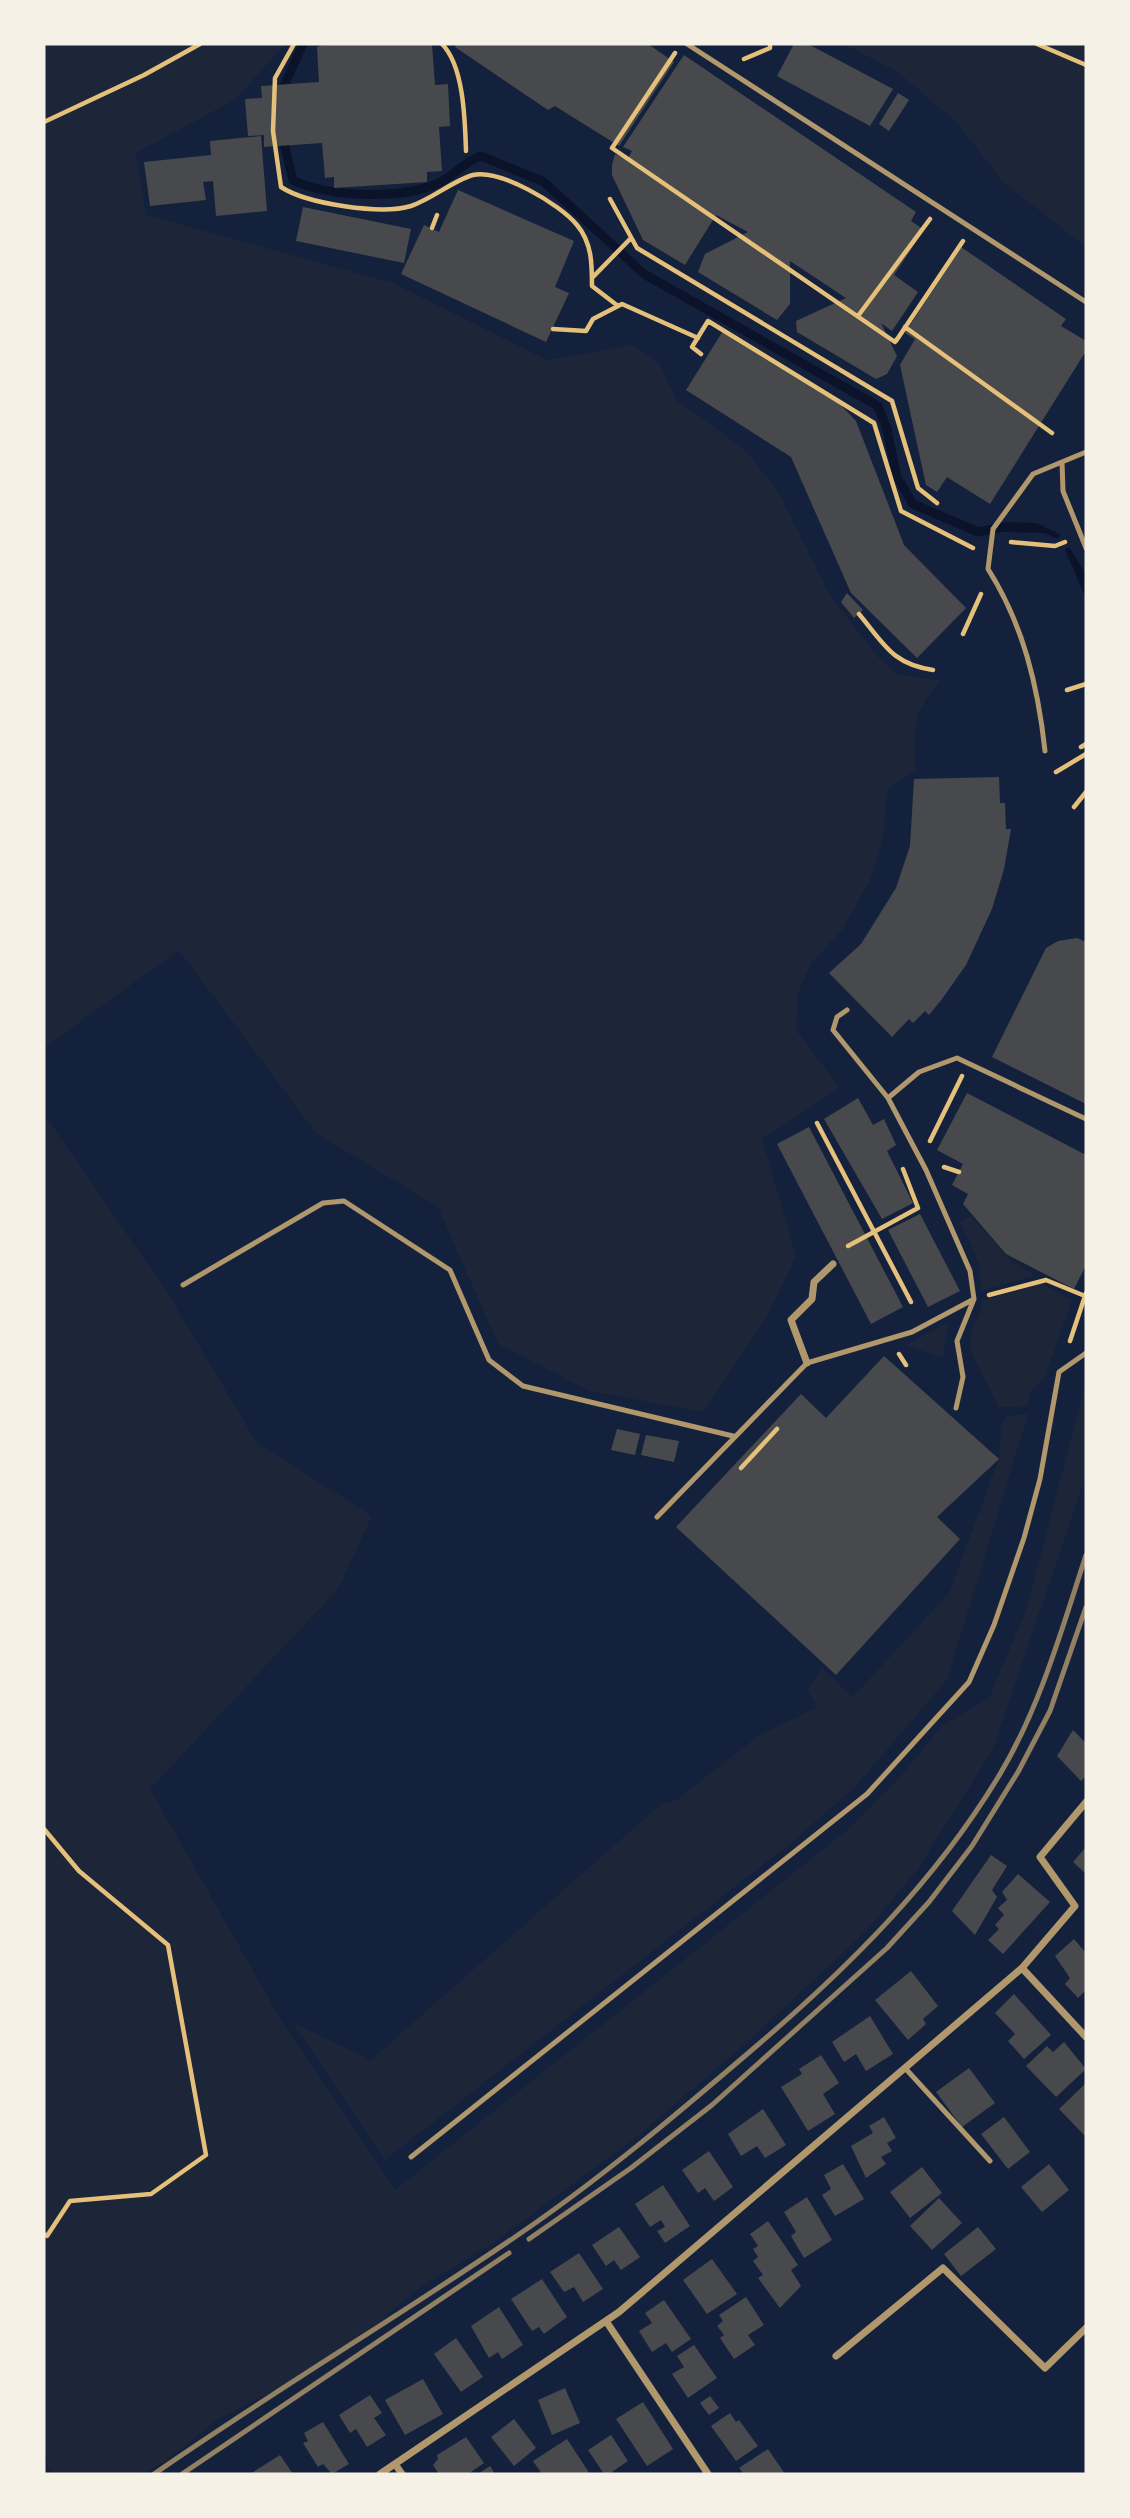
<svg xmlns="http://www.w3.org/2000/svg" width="1130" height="2518" font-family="Helvetica,sans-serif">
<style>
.green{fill:#1d2539}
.water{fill:#0b132b}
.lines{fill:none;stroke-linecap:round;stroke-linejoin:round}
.stream{stroke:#0b132b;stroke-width:9}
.building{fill:#48494c}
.path{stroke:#e5c07b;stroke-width:4.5}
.service{stroke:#b1986c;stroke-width:5}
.minor{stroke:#b1986c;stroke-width:7}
.rail{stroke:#918062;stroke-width:5}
</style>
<rect width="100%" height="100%" fill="#14213d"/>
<path class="green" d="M 44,44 L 285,44 L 236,99 L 136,153 L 146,215 L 393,283 L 547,360 L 632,345 L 660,364 L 677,401 L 743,448 L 777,490 L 829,594 L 877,656 L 897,674 L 940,681 C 911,715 913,729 916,771 L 887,789 L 883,838 L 870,880 L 842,930 L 811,963 L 798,993 L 796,1030 L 839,1087 L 762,1139 L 796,1256 L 768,1314 L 704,1412 L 590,1391 L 498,1344 L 438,1207 L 316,1133 L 179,950 L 44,1048 Z
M 844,44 L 1086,44 L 1086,247 L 1004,183 L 957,123 L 898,72 Z
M 44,1114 L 167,1292 L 257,1443 L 372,1516 L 338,1589 L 150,1789 L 282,2022 L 395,2190 L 846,1831 L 899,1778 L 943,1725 L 989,1698 L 1026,1611 L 1086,1382 L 1086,1476 L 992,1751 L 917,1870 L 867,1930 L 744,2045 L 634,2139 L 493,2243 L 419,2288 L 336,2359 L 218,2419 L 166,2461 L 140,2474 L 54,2474 L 48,2466 L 44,2450 Z
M 971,1216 L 1011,1261 L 1036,1275 L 981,1291 L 979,1263 L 960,1222 Z
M 1042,1284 L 1072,1300 L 1044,1379 L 1030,1392 L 1027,1406 L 998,1407 C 992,1388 970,1357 970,1342 C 969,1331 982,1315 983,1300 Z
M 948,1322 L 943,1358 L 906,1345 Z
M 1028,1414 L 947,1680 L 855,1787 L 791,1843 L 385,2160 L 292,2022 L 371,2060 L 660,1805 L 678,1799 L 758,1736 L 817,1707 L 808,1690 L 822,1668 L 853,1697 L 949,1593 L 999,1459 L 1002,1424 L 1007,1416 Z"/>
<path class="water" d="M 1005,522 L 1037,523 L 1061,535 L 1057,539 L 1045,533 L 1004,532 Z
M 1069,547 L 1086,574 L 1086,598 L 1065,550 Z"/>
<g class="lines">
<path class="stream" d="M 280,95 L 303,44
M 282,135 L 293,180 C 327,198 406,200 441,182 C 455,174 466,161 481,156 L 544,182 L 644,274 L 878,406 L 887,429 L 897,477 L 913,504 L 978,532 L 1004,527"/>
</g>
<path class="building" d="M 325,44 L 432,44 L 435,85 L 448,84 L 450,126 L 439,127 L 442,171 L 427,172 L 427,182 L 334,188 L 334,177 L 325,178 L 322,143 L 264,147 L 264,135 L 248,136 L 245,99 L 262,98 L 261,86 L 319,82 L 317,47 Z
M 456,44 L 648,44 L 674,62 L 619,146 L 555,106 L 548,110 L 455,47 Z
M 794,44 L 808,44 L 893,89 L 870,126 L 777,76 Z
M 684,55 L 916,212 L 911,221 L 924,230 L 894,275 L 918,292 L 892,331 L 881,323 L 897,356 L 887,374 L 876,379 L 797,332 L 796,321 L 846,298 L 790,261 L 790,304 L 777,320 L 698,272 L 705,254 L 748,232 L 716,215 L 685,265 L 643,240 L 612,175 L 612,165 L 615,154 L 627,160 L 632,151 L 623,147 Z
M 898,93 L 909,100 L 889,131 L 879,124 Z
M 261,136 L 267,211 L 216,216 L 213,181 L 203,182 L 206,200 L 150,206 L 144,162 L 211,155 L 210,141 Z
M 458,190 L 574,241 L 555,287 L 569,293 L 546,342 L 401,274 L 424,225 L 439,232 Z
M 303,207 L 411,229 L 404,263 L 296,241 Z
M 961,247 L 1066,319 L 1061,326 L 1086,341 L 1086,351 L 990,504 L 947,477 L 937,492 L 926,485 L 900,365 L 915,339 L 905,333 Z
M 723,331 L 840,404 L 856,421 L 904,545 L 966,608 L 917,658 L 851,593 L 791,457 L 686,390 Z
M 847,593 L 863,610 L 854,618 L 841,602 Z
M 999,777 L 1000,803 L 1005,803 L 1006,829 L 1011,829 L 1004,869 L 992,909 L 966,965 L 942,999 L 929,1015 L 925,1011 L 913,1023 L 909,1019 L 892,1037 L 829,973 L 861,944 L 896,888 L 910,846 L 914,779 Z
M 1077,938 L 1086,942 L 1086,1104 L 992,1057 L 1046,948 L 1058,941 Z
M 967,1093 L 1086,1155 L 1086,1265 L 1074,1289 L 1006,1254 L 963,1204 L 968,1194 L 952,1185 L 963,1164 L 937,1150 Z
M 858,1098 L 873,1125 L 884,1119 L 896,1145 L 887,1151 L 913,1203 L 882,1219 L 824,1119 Z
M 809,1127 L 903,1307 L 871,1324 L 777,1144 Z
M 920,1214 L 960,1291 L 928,1307 L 888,1230 Z
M 884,1356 L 999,1459 L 937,1517 L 960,1539 L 836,1675 L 676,1527 L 801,1394 L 826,1418 Z
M 617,1429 L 640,1434 L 635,1455 L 611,1450 Z
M 646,1435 L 679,1441 L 674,1462 L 641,1455 Z
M 1073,1730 L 1086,1743 L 1086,1776 L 1081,1781 L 1057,1756 Z
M 1086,1847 L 1086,1874 L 1073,1862 Z
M 991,1855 L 1007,1866 L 992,1890 L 997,1897 L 975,1935 L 952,1911 Z
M 1018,1874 L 1050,1902 L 1003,1954 L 988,1940 L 999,1929 L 995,1925 L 1004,1915 L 998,1908 L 1007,1900 L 1002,1892 Z
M 1074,1939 L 1086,1953 L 1086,1990 L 1078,1998 L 1065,1984 L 1070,1978 L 1055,1956 Z
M 911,1971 L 938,2006 L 923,2019 L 926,2024 L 908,2040 L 875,2000 Z
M 1014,1994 L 1051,2035 L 1024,2059 L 1008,2041 L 1015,2034 L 995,2013 Z
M 870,2016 L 893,2054 L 866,2071 L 856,2054 L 844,2062 L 832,2042 Z
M 1064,2042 L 1086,2069 L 1056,2097 L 1026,2066 L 1047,2046 L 1053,2052 Z
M 821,2055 L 839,2083 L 823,2094 L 835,2114 L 808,2131 L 781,2087 L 802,2074 L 799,2069 Z
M 969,2068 L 995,2103 L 962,2127 L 936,2092 Z
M 1086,2083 L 1086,2137 L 1059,2109 Z
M 763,2109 L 786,2145 L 765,2158 L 757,2146 L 741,2156 L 728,2134 Z
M 884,2117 L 896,2138 L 887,2143 L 892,2151 L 881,2157 L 886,2164 L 866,2178 L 851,2146 L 873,2133 L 869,2126 Z
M 1004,2117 L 1030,2152 L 1008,2169 L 981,2134 Z
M 709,2151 L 733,2187 L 714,2201 L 705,2188 L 698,2193 L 682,2170 Z
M 843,2164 L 864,2199 L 835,2216 L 822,2195 L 831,2189 L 824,2175 Z
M 1049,2164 L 1069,2190 L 1042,2212 L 1021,2187 Z
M 922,2167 L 942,2193 L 910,2218 L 890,2192 Z
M 663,2185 L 690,2226 L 665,2243 L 657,2231 L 665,2227 L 661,2220 L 650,2227 L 635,2204 Z
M 807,2197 L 832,2240 L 804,2258 L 791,2236 L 796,2232 L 784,2212 Z
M 939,2198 L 962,2223 L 932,2250 L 910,2226 Z
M 768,2221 L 798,2265 L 791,2270 L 801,2286 L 780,2308 L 758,2278 L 763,2275 L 753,2261 L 758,2257 L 753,2249 L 758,2246 L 750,2234 Z
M 619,2227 L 640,2257 L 621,2270 L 614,2260 L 606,2266 L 592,2245 Z
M 978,2227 L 996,2249 L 961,2276 L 944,2254 Z
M 579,2253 L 603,2289 L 583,2302 L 574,2287 L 564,2292 L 550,2272 Z
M 712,2259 L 737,2294 L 707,2314 L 683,2280 Z
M 542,2279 L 567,2317 L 544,2334 L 539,2327 L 532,2331 L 511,2299 Z
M 746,2297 L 764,2325 L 748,2335 L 755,2345 L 734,2359 L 720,2338 L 724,2335 L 717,2326 L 723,2321 L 719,2315 Z
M 664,2300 L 691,2339 L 672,2352 L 666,2343 L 652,2352 L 639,2331 L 652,2323 L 645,2313 Z
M 499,2307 L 523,2345 L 502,2359 L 498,2352 L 489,2358 L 471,2326 Z
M 456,2338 L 483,2377 L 461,2392 L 434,2354 Z
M 694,2345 L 717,2378 L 688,2398 L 672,2374 L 684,2367 L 677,2356 Z
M 423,2379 L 443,2414 L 405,2435 L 385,2400 Z
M 565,2388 L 580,2423 L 552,2435 L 538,2400 Z
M 370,2395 L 382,2413 L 374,2418 L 386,2435 L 367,2447 L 356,2429 L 350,2433 L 339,2415 Z
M 710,2396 L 719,2408 L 709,2415 L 700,2403 Z
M 643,2402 L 673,2449 L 647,2466 L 616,2419 Z
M 730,2413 L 736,2422 L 739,2420 L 758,2446 L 736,2461 L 711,2426 Z
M 514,2419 L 536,2448 L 514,2466 L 491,2437 Z
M 323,2422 L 349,2464 L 332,2474 L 323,2464 L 318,2467 L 303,2443 L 308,2441 L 304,2433 Z
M 611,2435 L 628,2461 L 609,2474 L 604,2474 L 588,2450 Z
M 466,2437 L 484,2463 L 468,2474 L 439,2474 L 433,2465 L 438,2459 L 437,2455 Z
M 567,2439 L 590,2474 L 542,2474 L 533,2461 Z
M 768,2449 L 785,2474 L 744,2474 L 739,2468 Z
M 280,2455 L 293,2474 L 250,2474 Z
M 490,2466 L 495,2474 L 478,2474 Z"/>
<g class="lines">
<path class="path" d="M 294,44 L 275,78 L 273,131 L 281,187 C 307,204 381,215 411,206 C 432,199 454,180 473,175 C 500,169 560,204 577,225 C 592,243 592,264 592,286 L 618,306
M 442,44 C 464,66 465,121 466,151
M 1037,44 L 1086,65
M 675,53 L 612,148 L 895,342 L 897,339
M 744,59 L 770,48 L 770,44
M 44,122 L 144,75 L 200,44
M 610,199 L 637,248 L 892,401 L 918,488 L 937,503
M 432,228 L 437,215
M 593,277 L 631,238
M 858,316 L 930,219
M 905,327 L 1052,433
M 553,329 L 586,331 L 593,319 L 622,304 L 698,338
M 896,341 L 963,241
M 701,354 L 692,347 L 708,321 L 874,423 L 901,511 L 973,548
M 1011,542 L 1055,546 L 1065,542
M 859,614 C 884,644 892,664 933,670
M 963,634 L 981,594
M 1067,690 L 1086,684
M 1081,747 L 1086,744
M 1056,772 L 1086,754
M 1074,807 L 1086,792
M 817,1123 L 911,1302
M 930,1141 L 962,1076
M 944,1167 L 959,1172
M 848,1246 L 918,1208 L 903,1169
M 989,1295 L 1046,1280 L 1085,1296
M 1070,1341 L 1086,1293
M 899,1354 L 906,1365
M 741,1468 L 777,1429
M 44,1829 L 79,1871 L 168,1945 L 206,2155 L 151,2194 L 70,2201 L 47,2236 L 44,2234"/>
<path class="service" d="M 687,44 L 1086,302
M 1062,462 L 1063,491 L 1086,548
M 1045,751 C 1038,686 1023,624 988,569 L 993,529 L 1033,474 L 1086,452
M 888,1098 L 919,1072 L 957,1058 L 1086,1119
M 183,1285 L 323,1203 L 344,1201 L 450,1270 L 489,1360 L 523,1386 L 733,1436
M 956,1408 L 963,1377 L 957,1341 L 974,1299
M 657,1517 L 807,1363 L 912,1332 L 974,1299 L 970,1271 L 926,1170 L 888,1098 L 833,1030 L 837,1017 L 847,1010
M 905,2068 L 990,2161
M 411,2157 L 867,1794 L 969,1682 L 994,1625 L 1024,1538 L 1040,1479 L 1059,1372 L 1086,1353"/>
<path class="minor" d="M 807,1363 L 791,1320 L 812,1299 L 814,1282 L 833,1264
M 1022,1968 L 1086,2037
M 606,2321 L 708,2474
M 836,2356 L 943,2268 L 1045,2368 L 1086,2328
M 395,2464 L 402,2474
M 380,2474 L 619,2312 L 1022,1968 L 1075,1906 L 1040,1857 L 1086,1802"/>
<path class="rail" d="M 529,2239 L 631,2168 L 712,2105 L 887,1948 L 929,1902 L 972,1846 L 1018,1772 L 1050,1711 L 1086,1607
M 154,2474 C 272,2392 396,2318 515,2237 C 599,2180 676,2115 753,2049 C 847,1969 936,1881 1000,1774 C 1040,1707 1062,1629 1086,1555
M 182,2474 L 509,2253"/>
</g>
<rect width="1130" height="2518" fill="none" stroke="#f6f1e7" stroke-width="91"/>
</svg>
